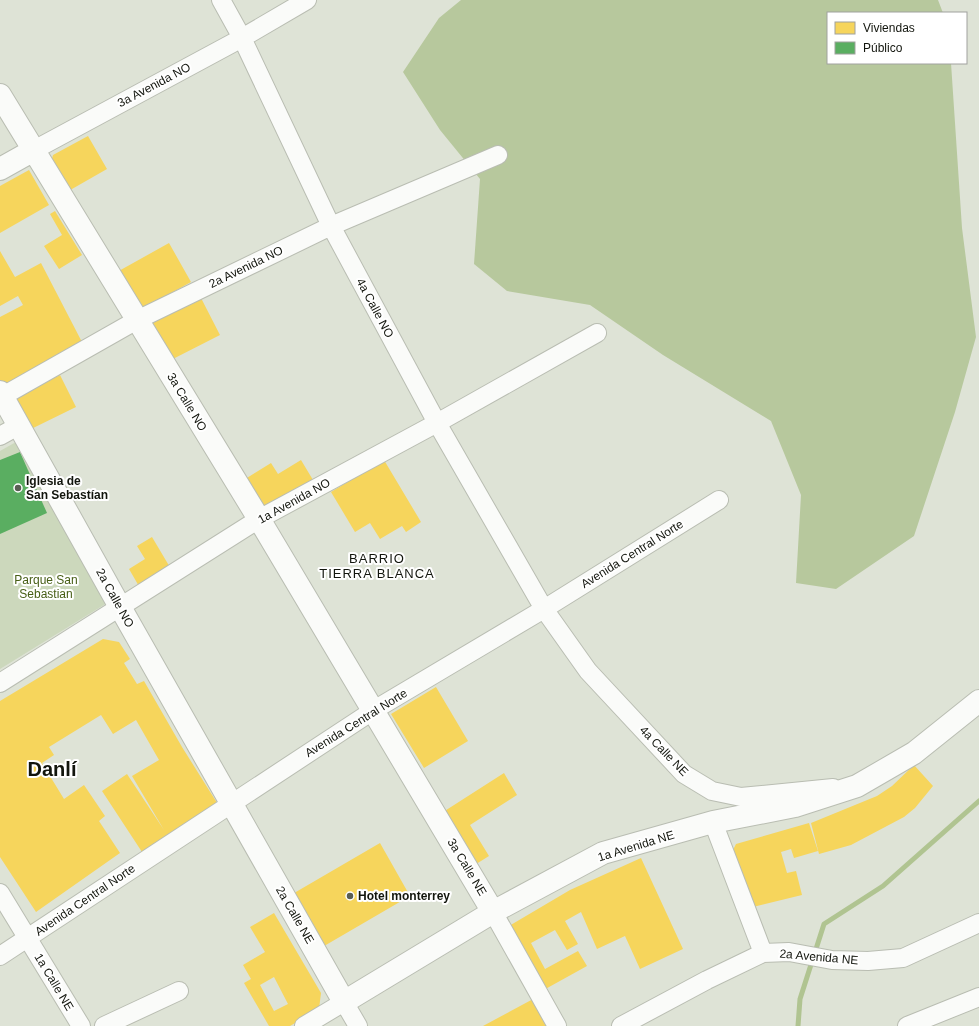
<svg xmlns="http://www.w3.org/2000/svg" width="979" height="1026" font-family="Helvetica,sans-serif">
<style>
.green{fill:#ccd8bc}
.forest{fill:#b7c89d}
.homes{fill:#f6d55c;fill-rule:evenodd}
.public{fill:#5aae61}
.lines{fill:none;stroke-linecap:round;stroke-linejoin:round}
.stream{stroke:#b0c491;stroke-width:5}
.minor-casing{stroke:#b9bdb2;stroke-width:20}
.major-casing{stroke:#b9bdb2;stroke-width:24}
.minor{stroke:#fafbf9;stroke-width:18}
.major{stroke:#fafbf9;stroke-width:22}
.poi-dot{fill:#595d53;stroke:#fff;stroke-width:1.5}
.labels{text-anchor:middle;stroke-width:4;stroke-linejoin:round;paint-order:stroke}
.street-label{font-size:12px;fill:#12150d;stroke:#fff}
.poi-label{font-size:12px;font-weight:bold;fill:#12150d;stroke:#fff;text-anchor:start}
.park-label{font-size:12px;fill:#475e16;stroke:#fff}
.neighbourhood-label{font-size:13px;letter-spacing:1px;fill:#12150d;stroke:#fff}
.town-label{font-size:20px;font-weight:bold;fill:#12150d;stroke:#fff}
</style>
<rect width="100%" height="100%" fill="#dee3d6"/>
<path class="green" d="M 16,442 L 107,603 L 0,669 L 0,451 Z"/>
<path class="forest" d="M 461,0 L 938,0 L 943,13 L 828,13 L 828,63 L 951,63 L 962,228 L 976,337 L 955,412 L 914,536 L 836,589 L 796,583 L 801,495 L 771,421 L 663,355 L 590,305 L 507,291 L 474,264 L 480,179 L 440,130 L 403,72 L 439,18 Z"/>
<path class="homes" d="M 88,136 L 107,169 L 65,193 L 50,166 L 53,155 Z
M 29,170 L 49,205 L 0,233 L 0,186 Z
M 55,211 L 82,255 L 59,269 L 44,246 L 62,235 L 50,214 Z
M 169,243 L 191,282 L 146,307 L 135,304 L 117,272 Z
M 0,251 L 15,277 L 41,263 L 83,344 L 7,384 L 0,380 L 0,317 L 23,305 L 18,296 L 0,306 Z
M 201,298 L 220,335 L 167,362 L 152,323 Z
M 60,375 L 76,407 L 25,432 L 16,397 Z
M 301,460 L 313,480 L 261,512 L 242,481 L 271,463 L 278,474 Z
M 384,460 L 421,522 L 406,532 L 402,526 L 380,539 L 370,523 L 355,532 L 331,492 Z
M 152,537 L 171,569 L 140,588 L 129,569 L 145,559 L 137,546 Z
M 103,639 L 119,642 L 130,659 L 124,663 L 137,684 L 144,681 L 182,747 L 219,806 L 142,852 L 102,791 L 127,774 L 164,830 L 132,776 L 159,760 L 136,720 L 113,734 L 101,715 L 49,747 L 54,755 L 42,763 L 64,799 L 84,785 L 105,816 L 99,821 L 120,853 L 36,912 L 0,857 L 0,701 Z
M 436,687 L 468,741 L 424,768 L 391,714 Z
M 914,765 L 933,786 L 915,808 L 904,817 L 851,845 L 819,854 L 811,823 L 877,796 L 892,786 Z
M 504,773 L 517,795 L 470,825 L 489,856 L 473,866 L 440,814 Z
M 809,823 L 818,851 L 794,858 L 791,849 L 781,852 L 787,873 L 796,871 L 802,895 L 749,908 L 733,850 L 736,844 Z
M 380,843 L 410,896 L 319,949 L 289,896 Z
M 641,858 L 683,949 L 640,969 L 625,936 L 597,949 L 581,912 L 565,921 L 578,944 L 567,950 L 555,930 L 531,943 L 545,969 L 578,951 L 587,966 L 540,992 L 509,926 L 570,890 Z
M 274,913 L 321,993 L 319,1009 L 290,1026 L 269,1026 L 244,983 L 251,979 L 243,965 L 265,952 L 250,927 ZM 274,977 L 288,1004 L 274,1011 L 260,985 Z
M 535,998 L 551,1026 L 483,1026 Z"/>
<path class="public" d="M 20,452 L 47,513 L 0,534 L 0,460 Z"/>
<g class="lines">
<path class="stream" d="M 798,1026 L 800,999 L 824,924 L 883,886 L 979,801"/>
<defs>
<path id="minor" d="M 221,0 L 242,38 L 331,226 L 437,423 L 544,609 L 588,671 L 684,774 L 712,791 L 741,797 L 833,788
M 34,150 L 242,38 L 307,0
M 3,396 L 137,320 L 331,226 L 498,155
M 0,436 L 18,426
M 0,683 L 259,519 L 437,423 L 597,333
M 713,822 L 763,953
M 0,893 L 81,1026
M 493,912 L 557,1026
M 0,956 L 374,710 L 544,609 L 719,500
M 104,1026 L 179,991
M 304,1026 L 344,1002 L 358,1026
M 621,1026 L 707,980 L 763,953 L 789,952 L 832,960 L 868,961 L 903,958 L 979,923
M 907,1026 L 979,997"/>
<path id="major" d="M 0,95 L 259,519 L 493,912
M 0,169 L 34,150
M 0,392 L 120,607 L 344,1002 L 493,912 L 603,853 L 713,822 L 795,806 L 857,786 L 914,753 L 979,701"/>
</defs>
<use href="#minor" class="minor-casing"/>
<use href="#major" class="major-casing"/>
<use href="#minor" class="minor"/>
<use href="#major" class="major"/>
</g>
<g class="poi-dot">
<circle cx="18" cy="488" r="4"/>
<circle cx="350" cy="896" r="4"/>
</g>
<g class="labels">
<g class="street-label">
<text transform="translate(154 85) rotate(-28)" y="4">3a Avenida NO</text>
<text transform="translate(246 267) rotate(-26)" y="4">2a Avenida NO</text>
<text transform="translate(375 308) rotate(62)" y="4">4a Calle NO</text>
<text transform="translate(187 402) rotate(59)" y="4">3a Calle NO</text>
<text transform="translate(294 501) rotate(-29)" y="4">1a Avenida NO</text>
<text transform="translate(632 554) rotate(-32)" y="4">Avenida Central Norte</text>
<text transform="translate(115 598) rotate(61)" y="4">2a Calle NO</text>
<text transform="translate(356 723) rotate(-32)" y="4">Avenida Central Norte</text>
<text transform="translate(664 751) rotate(46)" y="4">4a Calle NE</text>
<text transform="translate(636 846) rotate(-17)" y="4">1a Avenida NE</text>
<text transform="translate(467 867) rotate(59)" y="4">3a Calle NE</text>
<text transform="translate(85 900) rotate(-34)" y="4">Avenida Central Norte</text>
<text transform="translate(295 915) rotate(60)" y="4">2a Calle NE</text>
<text transform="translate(819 957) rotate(5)" y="4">2a Avenida NE</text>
<text transform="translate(54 982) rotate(59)" y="4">1a Calle NE</text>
</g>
<g class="poi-label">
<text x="26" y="485">Iglesia de<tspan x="26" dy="14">San Sebastían</tspan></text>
<text x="358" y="900">Hotel monterrey</text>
</g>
<g class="park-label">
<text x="46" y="584">Parque San<tspan x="46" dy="14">Sebastian</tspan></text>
</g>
<g class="neighbourhood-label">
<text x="377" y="563">BARRIO<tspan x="377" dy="15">TIERRA BLANCA</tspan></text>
</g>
<g class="town-label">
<text x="52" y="776">Danlí</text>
</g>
</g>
<rect x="827" y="12" width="140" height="52" fill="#ffffff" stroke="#a0a19e"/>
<rect x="835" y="22" width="20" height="12" fill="#f6d55c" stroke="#a0a19e"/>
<text x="863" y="32" font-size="12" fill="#12150d">Viviendas</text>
<rect x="835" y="42" width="20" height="12" fill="#5aae61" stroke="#a0a19e"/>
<text x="863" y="52" font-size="12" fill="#12150d">Público</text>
</svg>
